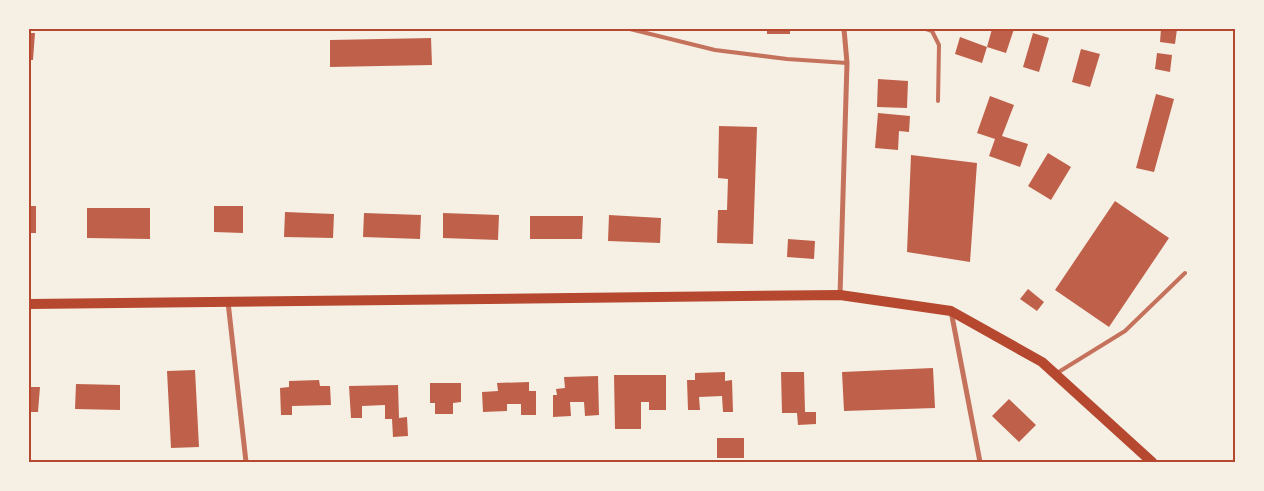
<svg xmlns="http://www.w3.org/2000/svg" width="1264" height="491" font-family="'DM Sans',sans-serif">
<style>
.building{fill:#bf614a}
.lines{fill:none;stroke-linecap:round;stroke-linejoin:round}
.service{stroke:#c5725c;stroke-width:4}
.minor{stroke:#c5725c;stroke-width:5}
.secondary{stroke:#b5482f;stroke-width:10}
.neatline{fill:none;stroke:#b5482f;stroke-width:2}
</style>
<rect width="100%" height="100%" fill="#f6efe4"/>
<path class="building" d="M 767,29 L 790,29 L 790,34 L 767,34 Z
M 992,29 L 1014,29 L 1006,53 L 987,47 Z
M 1161,29 L 1177,29 L 1175,44 L 1160,42 Z
M 29,33 L 35,33 L 33,60 L 29,60 Z
M 1033,33 L 1049,38 L 1039,72 L 1023,67 Z
M 960,37 L 987,47 L 982,63 L 955,54 Z
M 431,38 L 432,65 L 330,67 L 330,40 Z
M 1081,49 L 1100,54 L 1090,87 L 1072,82 Z
M 1157,53 L 1172,55 L 1170,72 L 1155,69 Z
M 878,79 L 908,81 L 907,108 L 877,107 Z
M 1156,94 L 1174,99 L 1154,172 L 1136,168 Z
M 990,96 L 1014,105 L 1002,136 L 1028,144 L 1020,167 L 989,156 L 995,139 L 977,133 Z
M 878,113 L 910,116 L 909,132 L 899,131 L 898,150 L 875,148 Z
M 719,126 L 757,127 L 753,244 L 717,243 L 718,210 L 727,210 L 728,179 L 718,178 Z
M 1048,153 L 1071,167 L 1051,200 L 1028,186 Z
M 911,155 L 977,163 L 970,262 L 907,252 Z
M 1115,201 L 1169,238 L 1109,327 L 1055,290 Z
M 29,206 L 36,206 L 36,233 L 29,233 Z
M 214,206 L 243,206 L 243,233 L 214,232 Z
M 87,208 L 150,208 L 150,239 L 87,238 Z
M 285,212 L 334,214 L 333,238 L 284,237 Z
M 364,213 L 421,215 L 420,239 L 363,237 Z
M 443,213 L 499,215 L 498,240 L 443,238 Z
M 609,215 L 661,218 L 660,243 L 608,241 Z
M 530,216 L 583,216 L 582,239 L 530,239 Z
M 788,239 L 815,241 L 814,259 L 787,257 Z
M 1028,289 L 1044,302 L 1037,311 L 1020,299 Z
M 933,368 L 935,408 L 844,411 L 842,372 Z
M 195,370 L 199,447 L 171,448 L 167,371 Z
M 725,372 L 725,381 L 732,380 L 733,412 L 723,412 L 722,396 L 699,397 L 700,410 L 688,410 L 687,380 L 695,380 L 695,373 Z
M 781,372 L 804,372 L 805,412 L 816,412 L 816,424 L 798,425 L 797,413 L 782,413 Z
M 614,375 L 666,375 L 666,410 L 649,410 L 649,402 L 641,402 L 641,429 L 615,429 Z
M 598,376 L 599,415 L 585,416 L 584,402 L 570,402 L 571,416 L 553,417 L 553,395 L 557,395 L 556,389 L 565,388 L 564,377 Z
M 319,380 L 320,386 L 330,386 L 331,405 L 292,406 L 292,415 L 281,415 L 280,388 L 289,387 L 289,381 Z
M 529,382 L 529,391 L 536,391 L 536,415 L 521,415 L 521,404 L 507,404 L 507,411 L 483,412 L 482,392 L 498,391 L 497,383 Z
M 430,383 L 461,383 L 461,402 L 453,403 L 453,414 L 435,414 L 435,403 L 430,403 Z
M 76,384 L 120,385 L 120,410 L 75,409 Z
M 398,385 L 399,418 L 407,417 L 408,436 L 393,437 L 392,419 L 385,419 L 385,405 L 362,406 L 362,418 L 351,418 L 349,386 Z
M 29,387 L 40,387 L 38,412 L 29,412 Z
M 1009,399 L 1036,425 L 1019,442 L 992,416 Z
M 717,438 L 744,438 L 744,458 L 717,458 Z"/>
<g class="lines">
<path class="service" d="M 630,29 L 715,50 L 787,59 L 847,63
M 926,29 L 932,31 L 939,45 L 938,101
M 1057,373 L 1125,331 L 1185,273"/>
<path class="minor" d="M 840,295 L 847,63 L 844,29
M 228,302 L 246,462
M 951,311 L 980,462"/>
<path class="secondary" d="M 29,304 L 840,295 L 951,311 L 1042,362 L 1152,462"/>
</g>
<rect width="1264" height="491" fill="none" stroke="#f6efe4" stroke-width="60"/>
<rect x="30" y="30" width="1204" height="431" class="neatline"/>
</svg>
